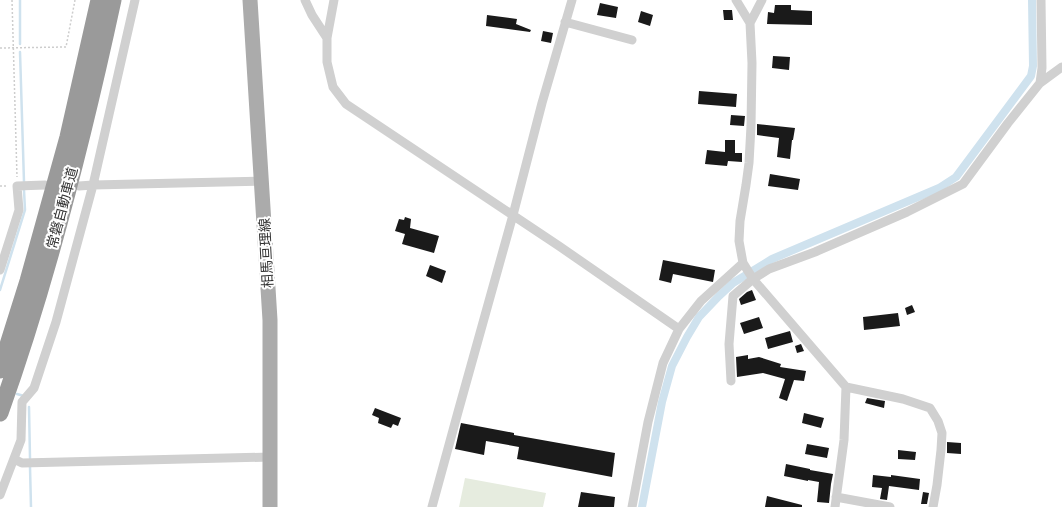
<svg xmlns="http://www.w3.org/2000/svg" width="1062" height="507" font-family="Roboto,'Noto Sans JP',sans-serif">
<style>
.green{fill:#e6ecdf}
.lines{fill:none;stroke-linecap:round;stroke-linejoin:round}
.stream{stroke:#cfe2ee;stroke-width:2.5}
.canal{stroke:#cfe2ee;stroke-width:8}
.building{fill:#1a1a1a}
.path{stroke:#cdcdcd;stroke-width:1.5;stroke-dasharray:2 2;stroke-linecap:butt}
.street{stroke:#d0d0d0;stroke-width:9}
.primary{stroke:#ababab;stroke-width:15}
.highway{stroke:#9a9a9a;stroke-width:17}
.labels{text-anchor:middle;stroke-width:4;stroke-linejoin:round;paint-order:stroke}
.street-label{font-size:14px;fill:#333;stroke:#fff}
</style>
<rect width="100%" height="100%" fill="#fff"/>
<path class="green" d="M 465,478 L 546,493 L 543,507 L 459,507 Z"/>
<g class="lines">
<path class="stream" d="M 20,0 L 20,44
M 20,52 L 24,182
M 0,290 L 25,210 L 24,190
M 17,394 L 24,396
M 29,407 L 30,458
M 30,467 L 31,507"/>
<path class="canal" d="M 642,507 L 662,402 L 672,366 L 687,337 L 699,317 L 719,296 L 733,283 L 772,259 L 939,188 L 956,177 L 1031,76 L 1033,66 L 1032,0"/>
</g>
<path class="building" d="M 600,3 L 618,7 L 616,18 L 597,15 Z
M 775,5 L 791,5 L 791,10 L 812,11 L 812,25 L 767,24 L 768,12 L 774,13 Z
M 723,10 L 732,10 L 733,20 L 724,20 Z
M 641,11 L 653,15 L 650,26 L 638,22 Z
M 487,15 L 517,19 L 516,24 L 531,30 L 530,32 L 486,26 Z
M 543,31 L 553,33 L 551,43 L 541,41 Z
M 773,56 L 790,57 L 789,70 L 772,68 Z
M 699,91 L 737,94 L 736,107 L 698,104 Z
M 731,115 L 745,116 L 744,126 L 730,125 Z
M 757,124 L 795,128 L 793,140 L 792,140 L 790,159 L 777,157 L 779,138 L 757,135 Z
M 725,140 L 735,140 L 735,153 L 742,153 L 742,162 L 728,161 L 727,166 L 705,164 L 707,150 L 725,152 Z
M 770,174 L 800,179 L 798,190 L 768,186 Z
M 405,217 L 411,219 L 410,228 L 439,236 L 434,253 L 402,244 L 405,234 L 395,231 L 399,219 L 404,220 Z
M 663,260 L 715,270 L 713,282 L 673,274 L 671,283 L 659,280 Z
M 430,265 L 446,271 L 442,283 L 426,276 Z
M 752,290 L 756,300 L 741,305 L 739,299 L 747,292 Z
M 912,305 L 915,312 L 907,315 L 905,308 Z
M 898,313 L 900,326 L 864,330 L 863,317 Z
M 759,317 L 763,328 L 744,334 L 740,323 Z
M 790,331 L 793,342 L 768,349 L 765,338 Z
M 801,344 L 804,351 L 797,353 L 795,346 Z
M 748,355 L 748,359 L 759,357 L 781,364 L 780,367 L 806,371 L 804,381 L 794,380 L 787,401 L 779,398 L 785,379 L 763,373 L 737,377 L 736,357 Z
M 867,398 L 885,401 L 884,408 L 865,403 Z
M 375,408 L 401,418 L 398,426 L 393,424 L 391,428 L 378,423 L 379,418 L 372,415 Z
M 804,413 L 824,418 L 821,428 L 802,423 Z
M 461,423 L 514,433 L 514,435 L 615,453 L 612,477 L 517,459 L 519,447 L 486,441 L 484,455 L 455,449 Z
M 947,442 L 961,443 L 961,454 L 947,453 Z
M 807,444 L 829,448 L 827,458 L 805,454 Z
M 898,450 L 916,452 L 915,460 L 898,459 Z
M 786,464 L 810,469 L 810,470 L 833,474 L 831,484 L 829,503 L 817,502 L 819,482 L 808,480 L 808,481 L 784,476 Z
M 873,475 L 891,477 L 891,475 L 920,479 L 919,490 L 889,486 L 887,500 L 880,499 L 882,488 L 872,487 Z
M 581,492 L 615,497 L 614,507 L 578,507 Z
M 923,492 L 929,493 L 927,504 L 921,504 Z
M 767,496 L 802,505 L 802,507 L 765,507 Z"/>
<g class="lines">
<path class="path" d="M 12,0 L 17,177
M 0,48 L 66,47 L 75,0
M 0,186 L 8,186"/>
<path class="street" d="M 135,0 L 93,185 L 262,181
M 305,0 L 312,15 L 327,38
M 334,0 L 327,38 L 327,62 L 333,87 L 346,104 L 559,246 L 679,329
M 736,0 L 750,23 L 752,63 L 751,126 L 749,163 L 746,185 L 740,221 L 739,241 L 743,263 L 753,279 L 846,387 L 844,440 L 835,507
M 565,22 L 632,40
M 750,23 L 762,0
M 1040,83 L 1062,67
M 0,270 L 19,210 L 17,186 L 45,185
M 731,381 L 729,344 L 733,296 L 753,279 L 769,269 L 815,252 L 907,212 L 963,184 L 1008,123 L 1040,83 L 1042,68 L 1041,0
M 846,387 L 903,399 L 930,408 L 938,421 L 942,433 L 941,450 L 937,485 L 933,507
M 14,459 L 22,463 L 270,457
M 0,495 L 21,440 L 22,402 L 34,388 L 56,322 L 93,185 L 79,186
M 836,497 L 890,507
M 432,507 L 458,412 L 513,215 L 542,103 L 572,0
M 632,507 L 648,422 L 663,363 L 679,329 L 701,301 L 743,263"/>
<path class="primary" d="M 250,0 L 270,320 L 270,507"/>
<path class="highway" d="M 0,370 L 28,281 L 68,137 L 99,0
M 0,413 C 48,279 83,139 113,0"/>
</g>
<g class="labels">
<g class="street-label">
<text transform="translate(62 208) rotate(-75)" y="5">常磐自動車道</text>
<text transform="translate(266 253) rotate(-93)" y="5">相馬亘理線</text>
</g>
</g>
</svg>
